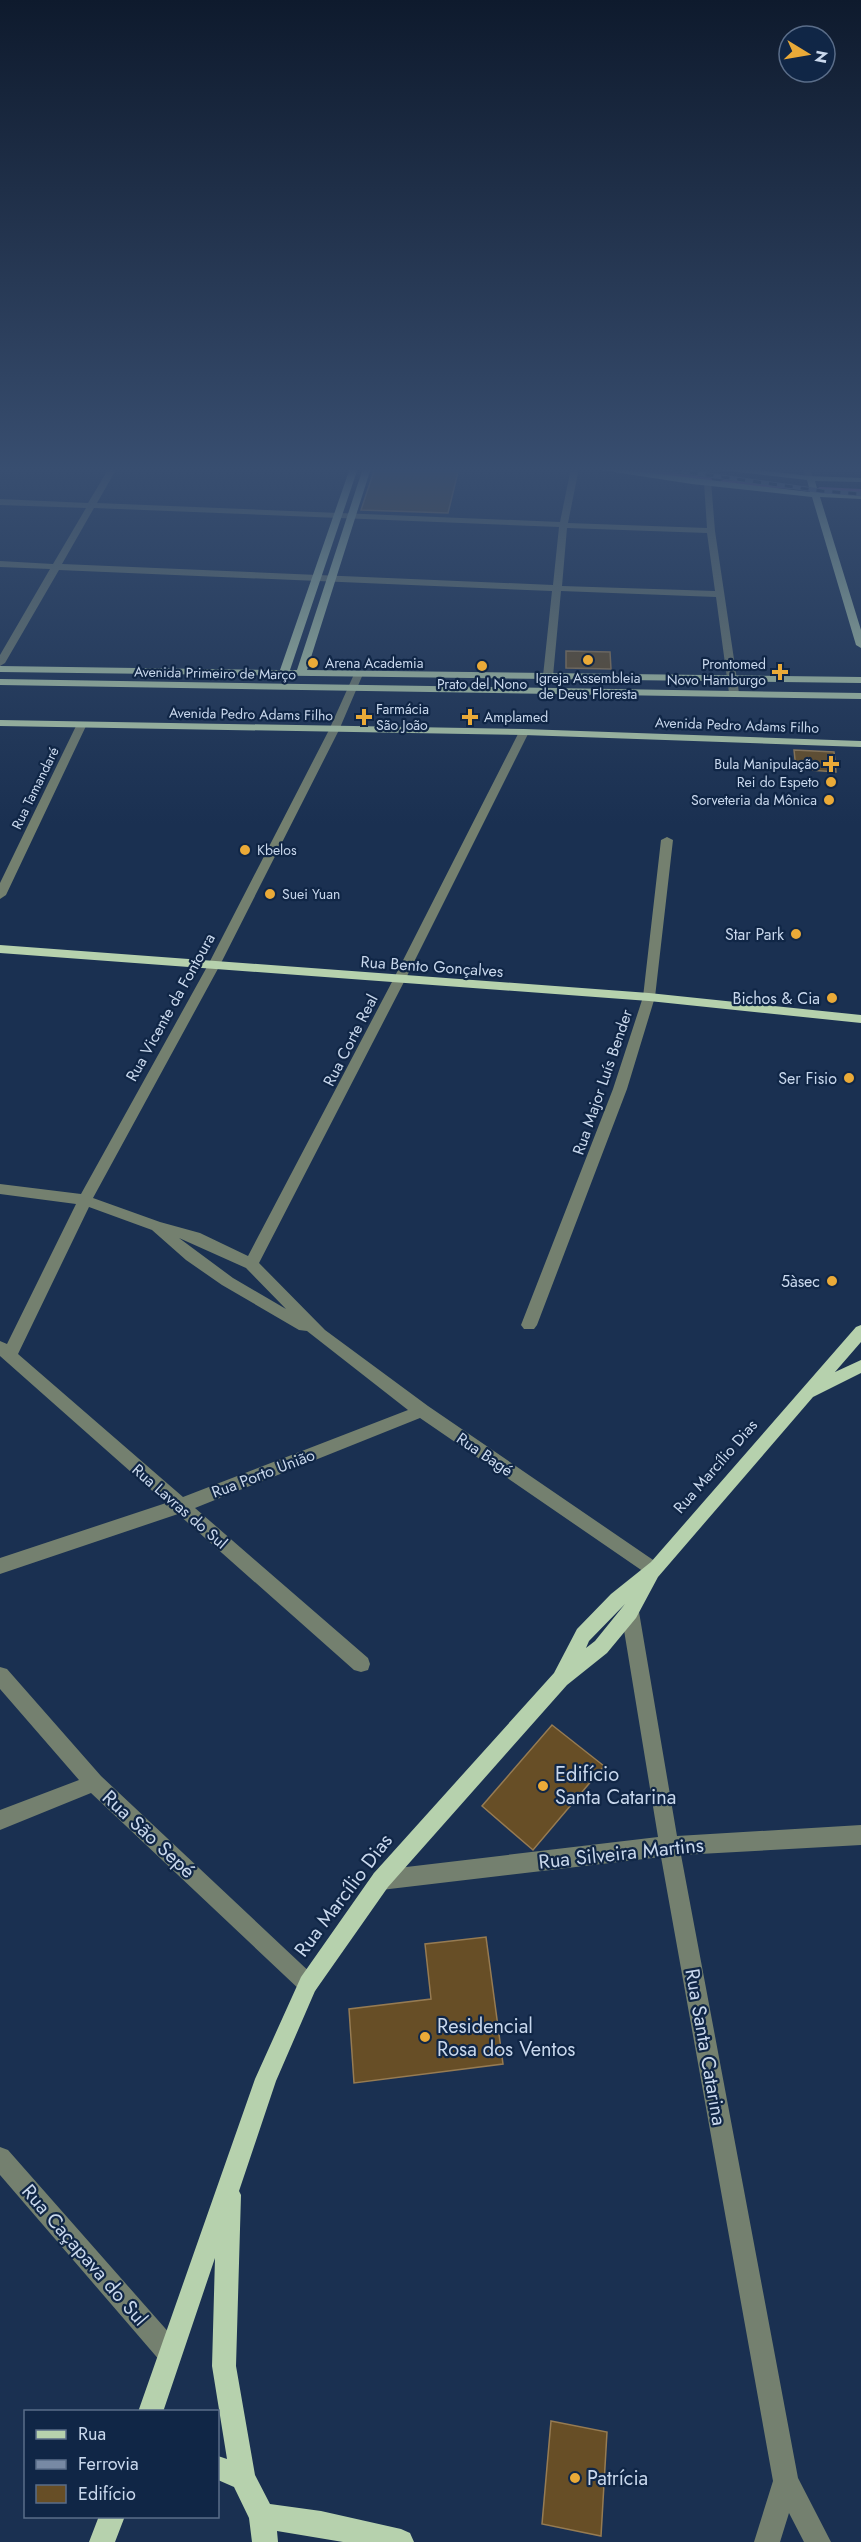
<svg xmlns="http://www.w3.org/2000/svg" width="861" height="2542" font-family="Jost,sans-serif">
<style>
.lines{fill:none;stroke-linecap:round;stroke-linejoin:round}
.stream{stroke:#a466b8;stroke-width:4}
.building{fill:#674e26;stroke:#967b52;stroke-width:1.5}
.minor{fill:#74806f;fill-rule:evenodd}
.major{fill:#b6d1ad;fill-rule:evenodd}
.rail-casing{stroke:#7789a4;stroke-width:4.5}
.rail{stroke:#102646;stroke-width:3;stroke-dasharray:8;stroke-linecap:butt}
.poi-dot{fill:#eaaa38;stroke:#102646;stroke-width:2}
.labels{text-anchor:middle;stroke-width:4.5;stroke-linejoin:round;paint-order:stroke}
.far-poi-label{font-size:14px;fill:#c9d8ed;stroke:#102646;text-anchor:start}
.far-street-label{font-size:14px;fill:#c9d8ed;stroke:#102646}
.poi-label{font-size:16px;fill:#c9d8ed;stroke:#102646;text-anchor:end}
.street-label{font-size:16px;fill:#c9d8ed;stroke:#102646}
.near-poi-label{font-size:20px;fill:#c9d8ed;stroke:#102646;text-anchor:start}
.near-street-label{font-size:20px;fill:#c9d8ed;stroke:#102646}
</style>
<rect width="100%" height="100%" fill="#1a3051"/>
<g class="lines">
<path class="stream" d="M 624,468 L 710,480
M 723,482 L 791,487
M 820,489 L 861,491"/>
</g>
<path class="building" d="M 375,468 L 459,468 L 448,513 L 361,510 Z
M 566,651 L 610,652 L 611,669 L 566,668 Z
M 794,750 L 834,752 L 836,772 L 796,769 Z
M 552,1725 L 604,1766 L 533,1850 L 482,1806 Z
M 486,1937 L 503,2064 L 354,2083 L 349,2009 L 431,1999 L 425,1944 Z
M 551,2421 L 607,2432 L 601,2536 L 542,2524 Z"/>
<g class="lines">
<path class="minor" d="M 109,468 L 117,468 L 97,503 L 560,522 L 571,468 L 579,468 L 568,523 L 707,528 L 704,483 L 711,481 L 715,531 L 739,693 L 734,696 L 729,693 L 716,597 L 561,591 L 553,676 L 548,679 L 543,676 L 552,591 L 59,570 L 5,663 L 0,666 L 0,655 L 50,569 L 0,567 L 0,561 L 53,564 L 86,508 L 0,505 L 0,499 L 88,503 ZM 94,508 L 559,527 L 553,585 L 62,564 ZM 567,528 L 707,533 L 715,591 L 562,586 Z
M 802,468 L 810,468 L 813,480 L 807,480 Z
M 355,672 L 363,674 L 339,730 L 220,965 L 93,1198 L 160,1222 L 200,1233 L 248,1256 L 393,980 L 519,732 L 528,730 L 529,732 L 405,980 L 259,1263 L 325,1330 L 428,1406 L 659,1564 L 662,1569 L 659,1574 L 653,1577 L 647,1574 L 420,1418 L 195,1508 L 368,1658 L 370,1664 L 368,1670 L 361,1672 L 354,1670 L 178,1514 L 0,1574 L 0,1558 L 166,1503 L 0,1356 L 0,1341 L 7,1344 L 76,1204 L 0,1194 L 0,1184 L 81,1194 L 208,965 L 329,730 ZM 89,1207 L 152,1230 L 186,1260 L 222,1285 L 299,1330 L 307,1331 L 408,1410 L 183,1497 L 18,1354 ZM 179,1238 L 246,1268 L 286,1309 L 233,1278 Z
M 81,723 L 86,726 L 6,895 L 0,899 L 0,883 L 76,726 Z
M 667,837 L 673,840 L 655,997 L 627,1089 L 537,1325 L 534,1329 L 524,1329 L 521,1325 L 613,1089 L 643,997 L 661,840 Z
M 630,1604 L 636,1606 L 639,1612 L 677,1836 L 861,1825 L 861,1845 L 681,1855 L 798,2478 L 831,2542 L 804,2542 L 789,2513 L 780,2542 L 754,2542 L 773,2481 L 661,1857 L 381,1890 L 374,1887 L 371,1880 L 374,1873 L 381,1870 L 658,1837 L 621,1612 L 624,1606 Z
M 0,1667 L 7,1669 L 101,1776 L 315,1977 L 319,1984 L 315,1991 L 308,1995 L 301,1991 L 91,1793 L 0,1830 L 0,1810 L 79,1780 L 0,1689 Z
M 0,2147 L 8,2150 L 179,2344 L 182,2353 L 179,2362 L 170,2365 L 161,2362 L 0,2175 Z"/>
<path class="major" d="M 350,468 L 358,468 L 290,670 L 297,670 L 363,468 L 371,468 L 307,670 L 861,677 L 861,683 L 0,672 L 0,666 L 280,670 Z
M 588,468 L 608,468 L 810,492 L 807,480 L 720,470 L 716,468 L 739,468 L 810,476 L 861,478 L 861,482 L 815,481 L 818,492 L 861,495 L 861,499 L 820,497 L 861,630 L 861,648 L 856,645 L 812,497 L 692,484 Z
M 0,679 L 861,693 L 861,699 L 0,685 Z
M 0,720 L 524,729 L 861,741 L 861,747 L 524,735 L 0,726 Z
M 0,945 L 649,993 L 861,1015 L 861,1023 L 649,1001 L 0,953 Z
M 861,1325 L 861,1342 L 835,1372 L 861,1360 L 861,1373 L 813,1397 L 658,1577 L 636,1618 L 607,1653 L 567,1685 L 388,1887 L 315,1991 L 276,2081 L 239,2191 L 241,2195 L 236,2366 L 255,2475 L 270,2504 L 321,2511 L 401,2529 L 410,2533 L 414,2542 L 343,2542 L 277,2531 L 278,2542 L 252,2542 L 249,2518 L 234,2487 L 218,2480 L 218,2456 L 227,2459 L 212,2366 L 215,2258 L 163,2412 L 138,2412 L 255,2079 L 301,1977 L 374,1873 L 554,1673 L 577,1629 L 611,1594 L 651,1562 L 856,1327 ZM 625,1604 L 595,1641 L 586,1648 L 589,1641 Z
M 99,2516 L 125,2516 L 115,2542 L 89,2542 Z"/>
<defs>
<path id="rail" d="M 658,468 L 822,491 L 861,494"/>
</defs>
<use href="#rail" class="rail-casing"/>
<use href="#rail" class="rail"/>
</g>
<linearGradient id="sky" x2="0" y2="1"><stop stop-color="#0e1a2d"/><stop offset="0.57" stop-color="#384e70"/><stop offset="1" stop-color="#384e70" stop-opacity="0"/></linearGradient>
<rect width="861" height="824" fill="url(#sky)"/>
<g class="poi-dot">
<circle cx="588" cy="660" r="6"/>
<circle cx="313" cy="663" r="6"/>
<circle cx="482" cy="666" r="6"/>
<path d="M777 663h6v6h6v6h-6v6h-6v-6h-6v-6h6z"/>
<path d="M361 708h6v6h6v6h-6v6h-6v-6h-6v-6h6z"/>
<path d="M467 708h6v6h6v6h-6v6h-6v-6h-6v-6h6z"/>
<path d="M828 755h6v6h6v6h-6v6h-6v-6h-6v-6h6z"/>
<circle cx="831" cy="782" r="6"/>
<circle cx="829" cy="800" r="6"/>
<circle cx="245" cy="850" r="6"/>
<circle cx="270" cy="894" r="6"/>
<circle cx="796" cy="934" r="6"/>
<circle cx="832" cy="998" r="6"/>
<circle cx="849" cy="1078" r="6"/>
<circle cx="832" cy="1281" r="6"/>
<circle cx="543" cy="1786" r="6"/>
<circle cx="425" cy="2037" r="6"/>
<circle cx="575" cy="2478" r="6"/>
</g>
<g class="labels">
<g class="far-poi-label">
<text x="325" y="668">Arena Academia</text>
<text x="766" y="669" text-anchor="end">Prontomed<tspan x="766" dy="16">Novo Hamburgo</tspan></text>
<text x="588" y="683" text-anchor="middle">Igreja Assembleia<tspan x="588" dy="16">de Deus Floresta</tspan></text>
<text x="482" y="689" text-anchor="middle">Prato del Nono</text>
<text x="376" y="714">Farmácia<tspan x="376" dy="16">São João</tspan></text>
<text x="484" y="722">Amplamed</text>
<text x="819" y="769" text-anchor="end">Bula Manipulação</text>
<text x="819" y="787" text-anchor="end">Rei do Espeto</text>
<text x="817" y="805" text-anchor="end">Sorveteria da Mônica</text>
<text x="257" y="855">Kbelos</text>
<text x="282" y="899">Suei Yuan</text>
</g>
<g class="far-street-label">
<text transform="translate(215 673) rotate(1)" y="5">Avenida Primeiro de Março</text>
<text transform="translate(251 714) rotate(1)" y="5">Avenida Pedro Adams Filho</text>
<text transform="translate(737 725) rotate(2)" y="5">Avenida Pedro Adams Filho</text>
<text transform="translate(35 788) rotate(-64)" y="5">Rua Tamandaré</text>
</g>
<g class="poi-label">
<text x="784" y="940">Star Park</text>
<text x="820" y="1004">Bichos &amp; Cia</text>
<text x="837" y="1084">Ser Fisio</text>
<text x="820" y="1287">5àsec</text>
</g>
<g class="street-label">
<text transform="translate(432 966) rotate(4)" y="6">Rua Bento Gonçalves</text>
<text transform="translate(170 1007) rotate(-61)" y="6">Rua Vicente da Fontoura</text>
<text transform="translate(350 1040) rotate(-63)" y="6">Rua Corte Real</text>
<text transform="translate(602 1082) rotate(-71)" y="6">Rua Major Luís Bender</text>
<text transform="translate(485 1454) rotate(34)" y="6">Rua Bagé</text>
<text transform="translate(715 1466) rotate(-49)" y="6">Rua Marcílio Dias</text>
<text transform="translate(263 1473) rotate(-21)" y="6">Rua Porto União</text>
<text transform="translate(180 1506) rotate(41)" y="6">Rua Lavras do Sul</text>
</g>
<g class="near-poi-label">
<text x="555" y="1781">Edifício<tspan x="555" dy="23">Santa Catarina</tspan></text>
<text x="437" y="2033">Residencial<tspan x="437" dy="23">Rosa dos Ventos</tspan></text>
<text x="587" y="2485">Patrícia</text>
</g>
<g class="near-street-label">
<text transform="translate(149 1834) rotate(43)" y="7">Rua São Sepé</text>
<text transform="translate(621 1853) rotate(-6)" y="7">Rua Silveira Martins</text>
<text transform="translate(343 1895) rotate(-53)" y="7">Rua Marcílio Dias</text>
<text transform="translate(706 2047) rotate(80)" y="7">Rua Santa Catarina</text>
<text transform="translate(85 2255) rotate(49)" y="7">Rua Caçapava do Sul</text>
</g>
</g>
<rect x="24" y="2410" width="195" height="108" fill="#102646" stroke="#5a6d89" stroke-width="1.5"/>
<rect x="36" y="2430" width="30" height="9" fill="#b6d1ad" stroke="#5a6d89" stroke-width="1.5"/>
<text x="78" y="2440" font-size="18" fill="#c9d8ed">Rua</text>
<rect x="36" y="2460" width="30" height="9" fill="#7789a4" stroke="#5a6d89" stroke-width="1.5"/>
<text x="78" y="2470" font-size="18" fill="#c9d8ed">Ferrovia</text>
<rect x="36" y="2485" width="30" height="18" fill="#674e26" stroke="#5a6d89" stroke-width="1.5"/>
<text x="78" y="2500" font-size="18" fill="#c9d8ed">Edifício</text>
<g transform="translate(807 54) rotate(101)"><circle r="28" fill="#102646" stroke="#5a6d89" stroke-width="1.5"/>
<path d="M0-4.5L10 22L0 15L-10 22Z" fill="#eaaa38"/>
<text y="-9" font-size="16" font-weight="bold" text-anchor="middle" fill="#c9d8ed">N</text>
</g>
</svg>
